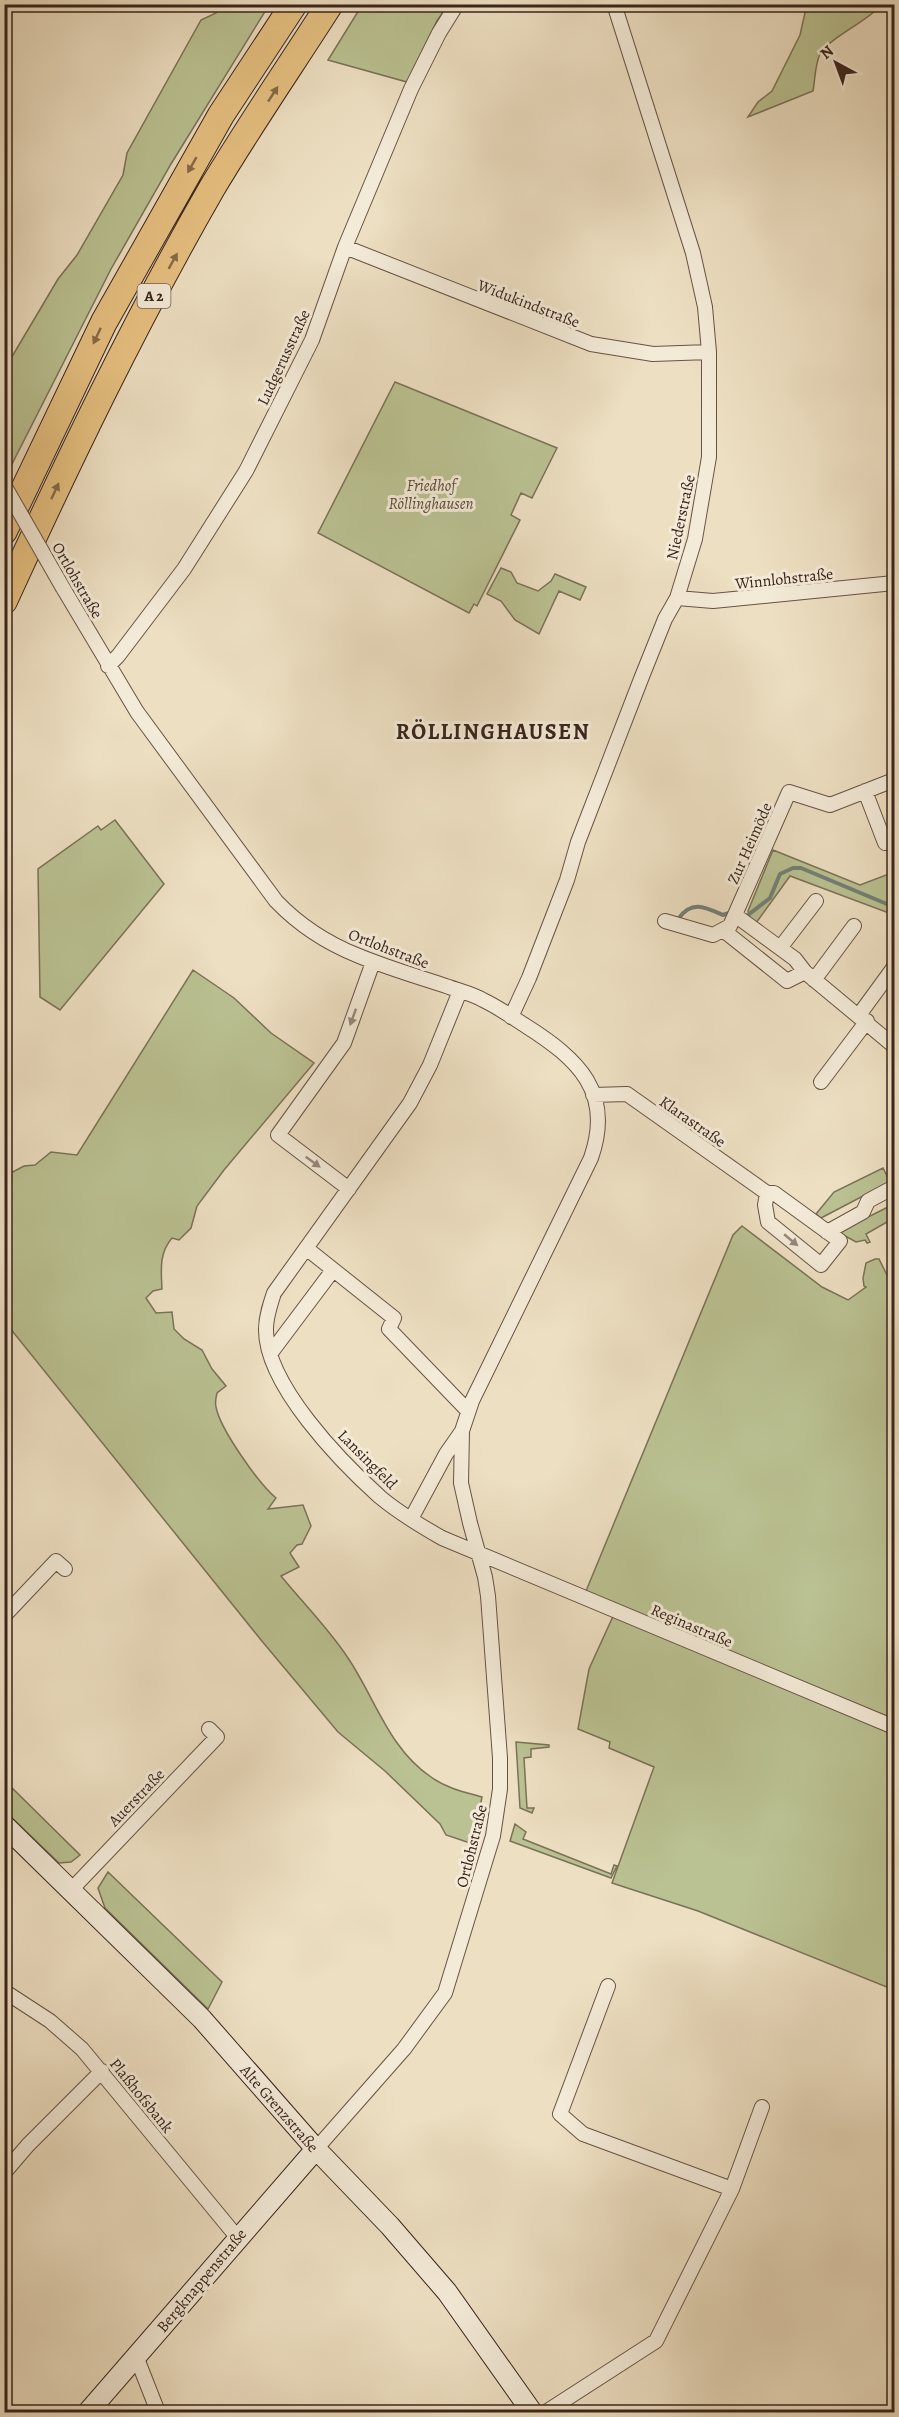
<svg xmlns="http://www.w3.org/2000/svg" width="899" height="2417" font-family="Alegreya,serif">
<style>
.green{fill:#bac192;stroke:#7a7257;stroke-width:1.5}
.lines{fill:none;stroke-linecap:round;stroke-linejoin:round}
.stream{stroke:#738076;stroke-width:4}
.street-casing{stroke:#665346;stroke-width:16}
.secondary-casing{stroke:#39241c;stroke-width:22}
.highway-casing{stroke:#39241c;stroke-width:28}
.street{stroke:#f3ead7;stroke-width:14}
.secondary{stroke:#f3ead7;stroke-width:20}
.highway{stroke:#e6c081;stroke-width:26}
.street-bridge-casing{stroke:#665346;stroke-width:16;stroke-linecap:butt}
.street-bridge{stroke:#f3ead7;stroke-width:14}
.oneway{fill:#876a49}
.oneway2{fill:#96877a}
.labels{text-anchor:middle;stroke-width:6;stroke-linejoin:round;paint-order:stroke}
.shield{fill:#f3ead7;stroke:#715f54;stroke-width:1.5}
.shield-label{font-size:15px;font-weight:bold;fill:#39241c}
.street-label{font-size:16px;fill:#39241c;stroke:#f3ead7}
.park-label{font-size:16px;font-style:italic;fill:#594b3a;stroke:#f3ead7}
.district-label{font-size:22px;font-weight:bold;letter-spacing:1.5px;fill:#39241c;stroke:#f3ead7}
</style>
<rect width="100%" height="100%" fill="#eddfc2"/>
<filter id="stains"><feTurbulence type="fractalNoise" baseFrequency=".00333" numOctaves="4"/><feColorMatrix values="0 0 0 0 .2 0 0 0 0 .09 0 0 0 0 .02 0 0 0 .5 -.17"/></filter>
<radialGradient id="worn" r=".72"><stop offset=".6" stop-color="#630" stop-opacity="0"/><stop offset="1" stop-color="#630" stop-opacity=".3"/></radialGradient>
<path class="green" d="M 807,4 L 869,5 L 875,11 C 861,24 829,39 820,54 C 815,64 815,81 813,91 L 748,117 L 758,102 L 772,91 L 800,35 Z
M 222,5 L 269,5 L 171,164 L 111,269 L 10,468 L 4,459 L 5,364 L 13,355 L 58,279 L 77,255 L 123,175 L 127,153 L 201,20 L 216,13 Z
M 362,5 L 448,5 L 437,21 L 407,82 L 328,60 Z
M 395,382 L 557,448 L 532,498 L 521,493 L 511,515 L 520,520 L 477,606 L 474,604 L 469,613 L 318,533 Z
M 501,568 L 511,572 L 517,583 L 538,591 L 551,581 L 555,574 L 586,587 L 580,600 L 559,591 L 539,634 L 515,620 L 501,601 L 487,594 Z
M 115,820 L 164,884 L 60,1010 L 40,997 L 38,869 L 98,826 L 101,830 Z
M 773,850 L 860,885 L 894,872 L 894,915 L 790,876 L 756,923 L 750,918 L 748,911 Z
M 193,970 L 234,998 L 271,1033 L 314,1063 L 224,1170 L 197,1206 L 191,1228 L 179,1240 L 172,1238 C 159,1253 161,1270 162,1289 L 153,1291 L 146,1298 L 156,1313 L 172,1312 L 174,1329 L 184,1339 L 202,1350 L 212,1369 L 226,1386 L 217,1393 C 216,1397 215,1403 216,1407 C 220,1429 259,1484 276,1498 L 268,1509 L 303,1505 L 311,1526 L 302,1544 L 297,1545 L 290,1553 L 299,1567 L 281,1576 C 303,1603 329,1629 348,1658 C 375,1698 389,1749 431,1777 C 446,1788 464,1792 482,1797 L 473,1844 L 446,1835 L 440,1824 L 385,1771 L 338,1732 L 261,1640 L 5,1322 L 5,1176 L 24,1166 L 35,1165 L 51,1152 L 77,1155 Z
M 883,1168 L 890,1182 L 821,1218 L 816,1214 L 834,1192 Z
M 894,1204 L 894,1218 L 866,1234 L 870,1242 L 867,1243 L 865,1240 L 856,1242 L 838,1232 Z
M 742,1226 L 822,1287 L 848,1300 L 866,1287 L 864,1286 L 863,1278 L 866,1263 L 875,1259 L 879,1259 L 889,1279 L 894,1281 L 894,1719 L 748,1663 L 586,1591 L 733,1235 Z
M 615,1612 L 894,1730 L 894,1990 L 698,1911 L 612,1883 L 654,1767 L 609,1748 L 610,1742 L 578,1729 L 589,1669 Z
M 516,1742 L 549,1745 L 549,1747 L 531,1749 L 531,1757 L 524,1758 L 527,1808 L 534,1808 L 532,1813 L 520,1808 Z
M 5,1781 L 80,1855 L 71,1862 L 59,1863 L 5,1811 Z
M 515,1824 L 526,1832 L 523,1839 L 611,1874 L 614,1865 L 617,1866 L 611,1878 L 510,1841 Z
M 108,1872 L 222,1982 L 208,2009 L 105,1908 L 98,1888 Z"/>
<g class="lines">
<path class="stream" d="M 748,915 L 770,898 L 780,874 L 793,868 L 801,868 L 894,907
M 679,918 C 692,900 705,907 723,915 L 729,913"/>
<defs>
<path id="street" d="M 345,247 L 591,344 L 653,354 L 709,352
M 63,588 L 137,712 L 276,901 C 300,926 326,943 359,956 C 388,968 419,977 449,987 C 460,991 473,994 483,1000 C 498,1007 512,1017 526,1026 C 578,1059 614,1092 591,1158 L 472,1401 L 462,1431 L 461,1483 L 470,1523 L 485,1577 L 488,1596 L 500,1758 L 500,1789 L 493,1836 L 445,1993 L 404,2049 L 316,2149
M 677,598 L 713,601 L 894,583
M 108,666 L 118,656 L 184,569 L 246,471 L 312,340 L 345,247 L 411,89 L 439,33 L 457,4
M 865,791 L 885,843
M 735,915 L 795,959 L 805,972 L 894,1046
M 665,921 L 713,935 L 730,926 L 789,792 L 830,805 L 894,780
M 723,930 L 787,981 L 805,972
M 780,948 L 816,901
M 814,980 L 854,926
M 460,991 L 430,1065 L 410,1103 L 274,1293 C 270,1305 266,1317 266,1329 C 265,1384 341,1462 380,1497 C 399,1513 421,1526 442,1538 L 894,1727
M 859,1015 L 894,967
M 511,1017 L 529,978 L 567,880 L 578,842 L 641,679 L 665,619 L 677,598 L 695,539 L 709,457 L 709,352 L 705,307 L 693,253 L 614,4
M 821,1082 L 867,1021
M 593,1095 L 627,1094 L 767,1193 L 774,1193 L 840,1241 L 821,1265 L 768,1222 L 765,1205 L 767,1193
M 349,1189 L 278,1135 L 344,1043 L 373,962
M 827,1232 L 863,1212 L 868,1201 L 894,1187
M 306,1248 L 394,1318 L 389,1329 L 468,1411
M 270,1354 L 333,1270
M 411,1519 L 446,1454 L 462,1431
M 4,1616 L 56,1561 L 65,1569
M 72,1889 L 217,1737 L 209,1729
M 4,1991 L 50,2021 L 82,2049 L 237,2237
M 4,2173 L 28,2145 L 102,2071
M 732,2189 L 762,2107
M 136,2356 L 158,2412
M 546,2412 L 656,2341 L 732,2189 L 583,2134 L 560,2114 L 608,1986"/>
<path id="secondary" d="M 4,1825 L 202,2019 L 316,2149 L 390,2226 L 447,2292 L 532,2412
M 88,2412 L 316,2149"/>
<path id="highway" d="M 4,531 L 104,322 L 221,115 L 294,4
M 4,601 C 68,461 135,322 212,188 C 249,126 291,65 330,4"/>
</defs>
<use href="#street" class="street-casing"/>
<use href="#secondary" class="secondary-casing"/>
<use href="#highway" class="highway-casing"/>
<use href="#street" class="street"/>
<use href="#secondary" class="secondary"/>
<use href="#highway" class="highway"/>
<defs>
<path id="street-bridge" d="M 4,485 L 63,588"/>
</defs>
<use href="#street-bridge" class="street-bridge-casing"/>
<use href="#street-bridge" class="street-bridge"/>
</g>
<defs><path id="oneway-solid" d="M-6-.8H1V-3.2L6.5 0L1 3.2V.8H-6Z" transform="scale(1.5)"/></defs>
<g class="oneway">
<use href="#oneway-solid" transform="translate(273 94) rotate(-57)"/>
<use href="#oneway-solid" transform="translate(192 165) rotate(120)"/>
<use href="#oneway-solid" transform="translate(173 261) rotate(-61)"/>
<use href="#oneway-solid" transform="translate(97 336) rotate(115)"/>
<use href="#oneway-solid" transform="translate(55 491) rotate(-65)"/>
</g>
<g class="oneway2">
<use href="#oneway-solid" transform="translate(353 1017) rotate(110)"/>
<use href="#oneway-solid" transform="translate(313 1162) rotate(36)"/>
<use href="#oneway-solid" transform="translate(791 1240) rotate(40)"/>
</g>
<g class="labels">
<rect class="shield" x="137.5" y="284" width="33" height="24" rx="4.5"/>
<g class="shield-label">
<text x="154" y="301">A 2</text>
</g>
<g class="street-label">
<text transform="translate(529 303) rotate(21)" y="6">Widukindstraße</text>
<text transform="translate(283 357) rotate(-65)" y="6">Ludgerusstraße</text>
<text transform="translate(680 517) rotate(-78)" y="6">Niederstraße</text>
<text transform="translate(784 578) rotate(-6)" y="6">Winnlohstraße</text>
<text transform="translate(78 580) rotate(60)" y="6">Ortlohstraße</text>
<text transform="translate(749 843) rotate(-66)" y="6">Zur Heimöde</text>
<text transform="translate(389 948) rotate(21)" y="6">Ortlohstraße</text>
<text transform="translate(693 1121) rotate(35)" y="6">Klarastraße</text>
<text transform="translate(368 1459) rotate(45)" y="6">Lansingfeld</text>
<text transform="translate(692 1625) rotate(23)" y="6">Reginastraße</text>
<text transform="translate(136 1797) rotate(-46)" y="6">Auerstraße</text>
<text transform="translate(471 1846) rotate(-76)" y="6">Ortlohstraße</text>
<text transform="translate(142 2095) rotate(51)" y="6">Plaßhofsbank</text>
<text transform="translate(280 2108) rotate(49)" y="6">Alte Grenzstraße</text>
<text transform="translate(201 2280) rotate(-50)" y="6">Bergknappenstraße</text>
</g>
<g class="park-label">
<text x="431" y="491">Friedhof<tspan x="431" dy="18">Röllinghausen</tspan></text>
</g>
<g class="district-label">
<text x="493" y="739">RÖLLINGHAUSEN</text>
</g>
</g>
<rect width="899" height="2417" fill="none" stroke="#eddfc2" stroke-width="24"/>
<rect x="6" y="6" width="887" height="2405" fill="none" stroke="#39241c" stroke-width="3"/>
<rect x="12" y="12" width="875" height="2393" fill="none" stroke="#39241c" stroke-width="1.5"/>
<g transform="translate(836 63) rotate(319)" stroke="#f3ead7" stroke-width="4.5" paint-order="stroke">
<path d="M0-4.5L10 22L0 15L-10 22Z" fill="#39241c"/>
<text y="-9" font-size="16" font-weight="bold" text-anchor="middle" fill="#39241c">N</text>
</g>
<rect width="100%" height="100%" filter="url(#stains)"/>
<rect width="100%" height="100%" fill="url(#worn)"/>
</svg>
